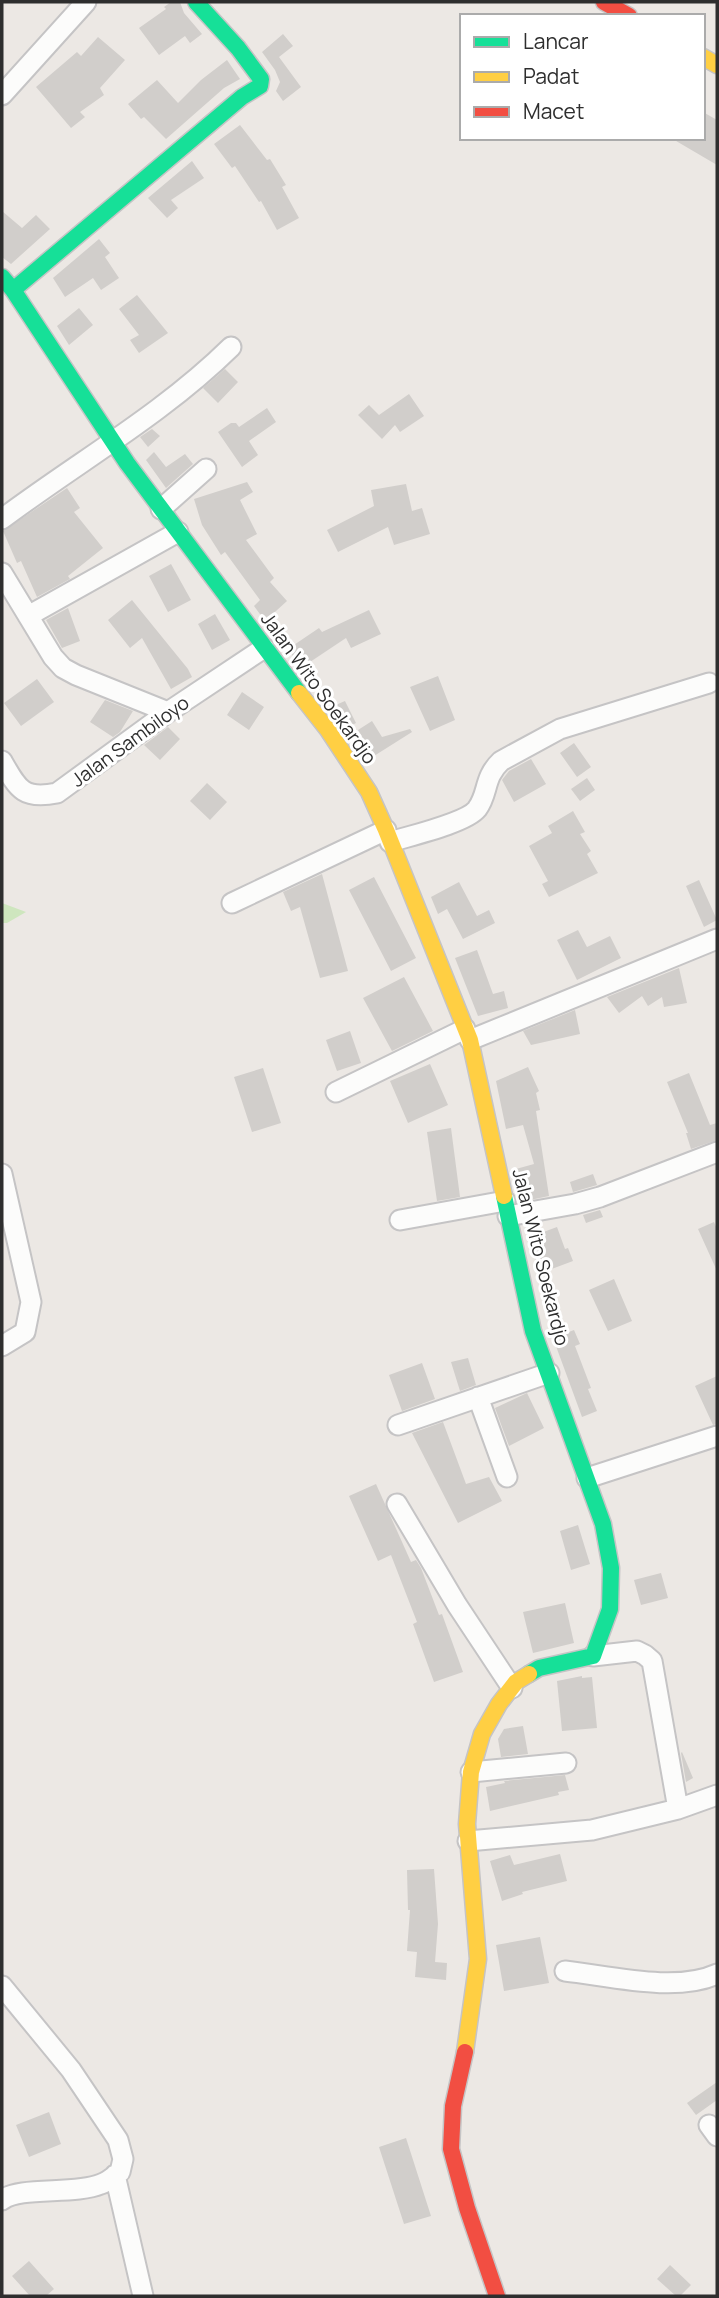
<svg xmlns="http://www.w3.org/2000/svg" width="719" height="2298" font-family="Manrope,sans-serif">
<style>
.green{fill:#cee6be}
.building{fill:#d1cecb}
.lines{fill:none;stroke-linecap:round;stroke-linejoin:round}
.street-casing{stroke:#c5c4c5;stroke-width:23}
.fast-casing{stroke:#c5c4c5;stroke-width:19}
.slow-casing{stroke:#c5c4c5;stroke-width:19}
.jam-casing{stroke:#c5c4c5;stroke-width:19}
.street{stroke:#fcfcfb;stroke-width:19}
.fast{stroke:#16e098;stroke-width:16}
.slow{stroke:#ffcf43;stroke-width:16}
.jam{stroke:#f24e42;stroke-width:16}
.labels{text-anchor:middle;stroke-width:6;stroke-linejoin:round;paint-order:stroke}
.street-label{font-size:19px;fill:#2e2e2e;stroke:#fff}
</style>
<rect width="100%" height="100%" fill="#ece8e4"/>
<path class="green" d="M 2,903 L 26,912 L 7,923 L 2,923 Z"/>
<path class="building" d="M 171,2 L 180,2 L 184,13 L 202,34 L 190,43 L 185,36 L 159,55 L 139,28 L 166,9 L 164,7 Z
M 283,34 L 293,46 L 279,57 L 301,87 L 283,101 L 276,91 L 280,82 L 275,70 L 262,52 Z
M 98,37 L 125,60 L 100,88 L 104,95 L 80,112 L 85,117 L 71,128 L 36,87 L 77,52 L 81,56 Z
M 227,60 L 240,79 L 224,88 L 166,139 L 144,117 L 141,119 L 128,104 L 157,80 L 178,103 L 201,80 Z
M 703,112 L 717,120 L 717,165 L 671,138 L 703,138 Z
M 240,125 L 267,160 L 270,159 L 286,185 L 282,187 L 299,218 L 277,230 L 261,201 L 259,202 L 235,166 L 232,168 L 214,144 Z
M 192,161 L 204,178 L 171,200 L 178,208 L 167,218 L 148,198 Z
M 2,211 L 22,228 L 36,215 L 50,229 L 11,264 L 2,257 Z
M 99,239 L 110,253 L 105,257 L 119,278 L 101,290 L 93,278 L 65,297 L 53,278 Z
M 137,295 L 168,333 L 139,353 L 130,340 L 139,335 L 119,309 Z
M 79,308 L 93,325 L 69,345 L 57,326 Z
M 225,369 L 238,382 L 218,403 L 203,388 Z
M 409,394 L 424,416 L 400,432 L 395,425 L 382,439 L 358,415 L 369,405 L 379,415 Z
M 267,408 L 276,422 L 249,441 L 258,455 L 242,467 L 218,432 L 231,423 L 236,423 L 239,427 Z
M 152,429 L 160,436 L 148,447 L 140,437 Z
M 154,452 L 166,467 L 185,454 L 193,464 L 166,488 L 146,460 Z
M 247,482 L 253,492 L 240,500 L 257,534 L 246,540 L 274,578 L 270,582 L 287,601 L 265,621 L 254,606 L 260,600 L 225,552 L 221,555 L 202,525 L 194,499 Z
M 406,484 L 412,511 L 422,508 L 430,534 L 394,545 L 388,527 L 338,552 L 327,530 L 374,506 L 371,490 Z
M 67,488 L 80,508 L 74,512 L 103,548 L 68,576 L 70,579 L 37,597 L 21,561 L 17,563 L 3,531 Z
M 171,564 L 191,600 L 168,612 L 149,576 Z
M 132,600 L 188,669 L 192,677 L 171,689 L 142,638 L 130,648 L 108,620 Z
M 68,608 L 80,641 L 62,648 L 46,620 Z
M 369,610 L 381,634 L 351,648 L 346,638 L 301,668 L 288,649 L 319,628 L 322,632 Z
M 215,614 L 230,640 L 212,650 L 198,624 Z
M 438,676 L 455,720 L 430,731 L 410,687 Z
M 37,679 L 54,702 L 21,726 L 4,703 Z
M 242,692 L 264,707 L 249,730 L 227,715 Z
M 105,700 L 133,711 L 120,732 L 113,737 L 90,722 Z
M 345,701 L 356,723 L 346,728 L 331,707 Z
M 372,721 L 382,737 L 410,729 L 412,732 L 374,756 L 358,730 Z
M 168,727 L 180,739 L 160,760 L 144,745 Z
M 574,743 L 591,767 L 577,777 L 560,753 Z
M 531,759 L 546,784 L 514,802 L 502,780 L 509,771 Z
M 587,778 L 595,790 L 580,801 L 571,789 Z
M 207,783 L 227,802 L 210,820 L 190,801 Z
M 573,811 L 585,832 L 580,834 L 591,851 L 587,854 L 598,873 L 549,897 L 542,884 L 548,881 L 529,846 L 552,833 L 548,826 Z
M 322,874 L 348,971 L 320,978 L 300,907 L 291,911 L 283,892 Z
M 374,877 L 416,958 L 391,971 L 349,890 Z
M 699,880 L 717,920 L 704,927 L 686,886 Z
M 459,882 L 477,916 L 489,910 L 495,923 L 463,939 L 447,909 L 438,914 L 431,897 Z
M 578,930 L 587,947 L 610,936 L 621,958 L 577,980 L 557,940 Z
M 477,950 L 493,994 L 504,991 L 508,1008 L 478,1016 L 455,958 Z
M 679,968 L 687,1003 L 664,1007 L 662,997 L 648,1006 L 642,996 L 619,1013 L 607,997 Z
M 404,977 L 433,1031 L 392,1051 L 363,998 Z
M 575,1010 L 580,1034 L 531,1045 L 523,1031 Z
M 350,1031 L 361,1063 L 337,1071 L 326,1040 Z
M 430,1064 L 448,1105 L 408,1123 L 390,1081 Z
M 528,1067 L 539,1091 L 536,1093 L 540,1110 L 536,1111 L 549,1196 L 530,1200 L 527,1182 L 520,1184 L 516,1169 L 534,1164 L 523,1125 L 506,1129 L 496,1081 Z
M 263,1068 L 281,1123 L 252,1132 L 234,1077 Z
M 689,1073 L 710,1125 L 717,1123 L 717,1140 L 691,1149 L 686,1133 L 688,1133 L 667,1082 Z
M 451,1128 L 460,1197 L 437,1201 L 427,1132 Z
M 593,1174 L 597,1185 L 573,1192 L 570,1182 Z
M 600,1210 L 603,1217 L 586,1223 L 583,1215 Z
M 714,1222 L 717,1229 L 717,1271 L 698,1229 Z
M 557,1227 L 565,1249 L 568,1248 L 573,1261 L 541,1273 L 534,1256 L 530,1237 Z
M 614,1279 L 632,1321 L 608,1331 L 589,1290 Z
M 574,1330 L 580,1344 L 575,1346 L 591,1388 L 588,1389 L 597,1411 L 582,1417 L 553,1338 Z
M 468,1358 L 476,1385 L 460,1391 L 451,1362 Z
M 422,1363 L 435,1399 L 402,1411 L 389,1375 Z
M 717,1376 L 717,1424 L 713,1425 L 695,1386 Z
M 527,1393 L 544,1428 L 509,1446 L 495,1408 Z
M 443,1422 L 466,1484 L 489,1477 L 502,1501 L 458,1523 L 412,1433 Z
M 376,1484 L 411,1562 L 416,1560 L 421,1568 L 439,1615 L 442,1614 L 463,1672 L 434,1682 L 413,1624 L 417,1622 L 391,1555 L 378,1561 L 349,1496 Z
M 578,1525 L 590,1564 L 571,1570 L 560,1531 Z
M 661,1573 L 668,1598 L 641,1605 L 634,1580 Z
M 565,1603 L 574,1643 L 533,1653 L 523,1612 Z
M 582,1676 L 582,1678 L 592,1677 L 597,1728 L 562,1731 L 557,1681 Z
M 523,1726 L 528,1754 L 501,1757 L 498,1739 L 504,1729 Z
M 682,1752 L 693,1778 L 686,1782 L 681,1753 Z
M 565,1775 L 569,1790 L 558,1792 L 559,1795 L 490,1811 L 486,1787 L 505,1783 L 504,1781 Z
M 560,1854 L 567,1881 L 522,1892 L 523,1894 L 502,1901 L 490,1861 L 510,1855 L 514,1865 Z
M 434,1869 L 438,1924 L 435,1962 L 447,1963 L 446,1980 L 415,1977 L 417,1952 L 407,1951 L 410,1910 L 408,1910 L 407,1870 Z
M 540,1937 L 549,1983 L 504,1991 L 496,1945 Z
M 717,2082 L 717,2100 L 696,2115 L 687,2103 Z
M 49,2112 L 61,2144 L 29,2157 L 16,2125 Z
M 406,2138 L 431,2216 L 404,2224 L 379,2147 Z
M 29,2261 L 54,2289 L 46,2296 L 30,2296 L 12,2276 Z
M 670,2265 L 691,2285 L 680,2296 L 676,2296 L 657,2279 Z"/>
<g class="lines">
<defs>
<path id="street" d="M 2,95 L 86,2
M 161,509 L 206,469
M 2,519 C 78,462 163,414 231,347
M 2,573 L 53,657 L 63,668 L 76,675 L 168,712
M 28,616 L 178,532
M 2,761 C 18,789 23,800 57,793 L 168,712 L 264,648
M 390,842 C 409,836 466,823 477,809 C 489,793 483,778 501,761 L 560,729 L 709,683
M 232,903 L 386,830
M 470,1040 L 717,939
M 336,1092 L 465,1029
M 2,1174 L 31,1302 L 25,1332 L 2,1346
M 508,1216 L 575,1204 L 600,1197 L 717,1152
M 400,1220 L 505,1201
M 478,1397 L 507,1477
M 398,1425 L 549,1373
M 587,1478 L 717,1436
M 397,1504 L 457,1605 L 512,1688
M 593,1656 L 637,1651 L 645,1655 L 652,1661 L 678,1809
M 471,1772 L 566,1763
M 468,1841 L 592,1830 L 678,1809 L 717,1795
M 565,1971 C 610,1976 676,1993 717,1974
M 2,1986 L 71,2070 L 118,2140 L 123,2159 L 120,2172 C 114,2176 108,2182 101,2184 C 75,2195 19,2186 2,2200
M 709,2125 L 717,2136
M 115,2175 L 143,2296"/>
<path id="fast" d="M 2,277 L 13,290 L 127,463 L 299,693
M 13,290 L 242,97 L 260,86 L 261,79 L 238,48 L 196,2
M 504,1196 L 533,1331 L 603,1524 L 611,1568 L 610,1609 L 593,1656 L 539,1668 L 529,1674"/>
<path id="slow" d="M 703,57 L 717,65
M 299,693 L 328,730 L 369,792 L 386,830 L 470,1040 L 504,1196
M 465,2052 L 478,1959 L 467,1824 L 471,1772 L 482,1734 L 499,1704 L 516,1682 L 529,1674"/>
<path id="jam" d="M 604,2 L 629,16
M 465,2052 L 453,2106 L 451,2149 L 467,2208 L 497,2296"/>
</defs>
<use href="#street" class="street-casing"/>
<use href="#fast" class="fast-casing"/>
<use href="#slow" class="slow-casing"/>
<use href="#jam" class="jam-casing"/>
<use href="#street" class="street"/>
<use href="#fast" class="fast"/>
<use href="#slow" class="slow"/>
<use href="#jam" class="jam"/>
</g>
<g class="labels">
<g class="street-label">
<text transform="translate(319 688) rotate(54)" y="7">Jalan Wito Soekardjo</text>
<text transform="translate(130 741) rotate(-36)" y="7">Jalan Sambiloyo</text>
<text transform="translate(541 1257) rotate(76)" y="7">Jalan Wito Soekardjo</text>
</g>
</g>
<rect width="719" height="2298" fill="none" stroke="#2e2e2e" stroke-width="7"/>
<rect x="460" y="14" width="245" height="126" fill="#ffffff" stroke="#ababab" stroke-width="2"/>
<rect x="474" y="37" width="35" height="10" fill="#16e098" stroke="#ababab" stroke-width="2"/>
<text x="523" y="49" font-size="21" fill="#2e2e2e">Lancar</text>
<rect x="474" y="72" width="35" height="10" fill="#ffcf43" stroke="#ababab" stroke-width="2"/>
<text x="523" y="84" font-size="21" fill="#2e2e2e">Padat</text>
<rect x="474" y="107" width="35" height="10" fill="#f24e42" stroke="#ababab" stroke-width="2"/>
<text x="523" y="119" font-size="21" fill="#2e2e2e">Macet</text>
</svg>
